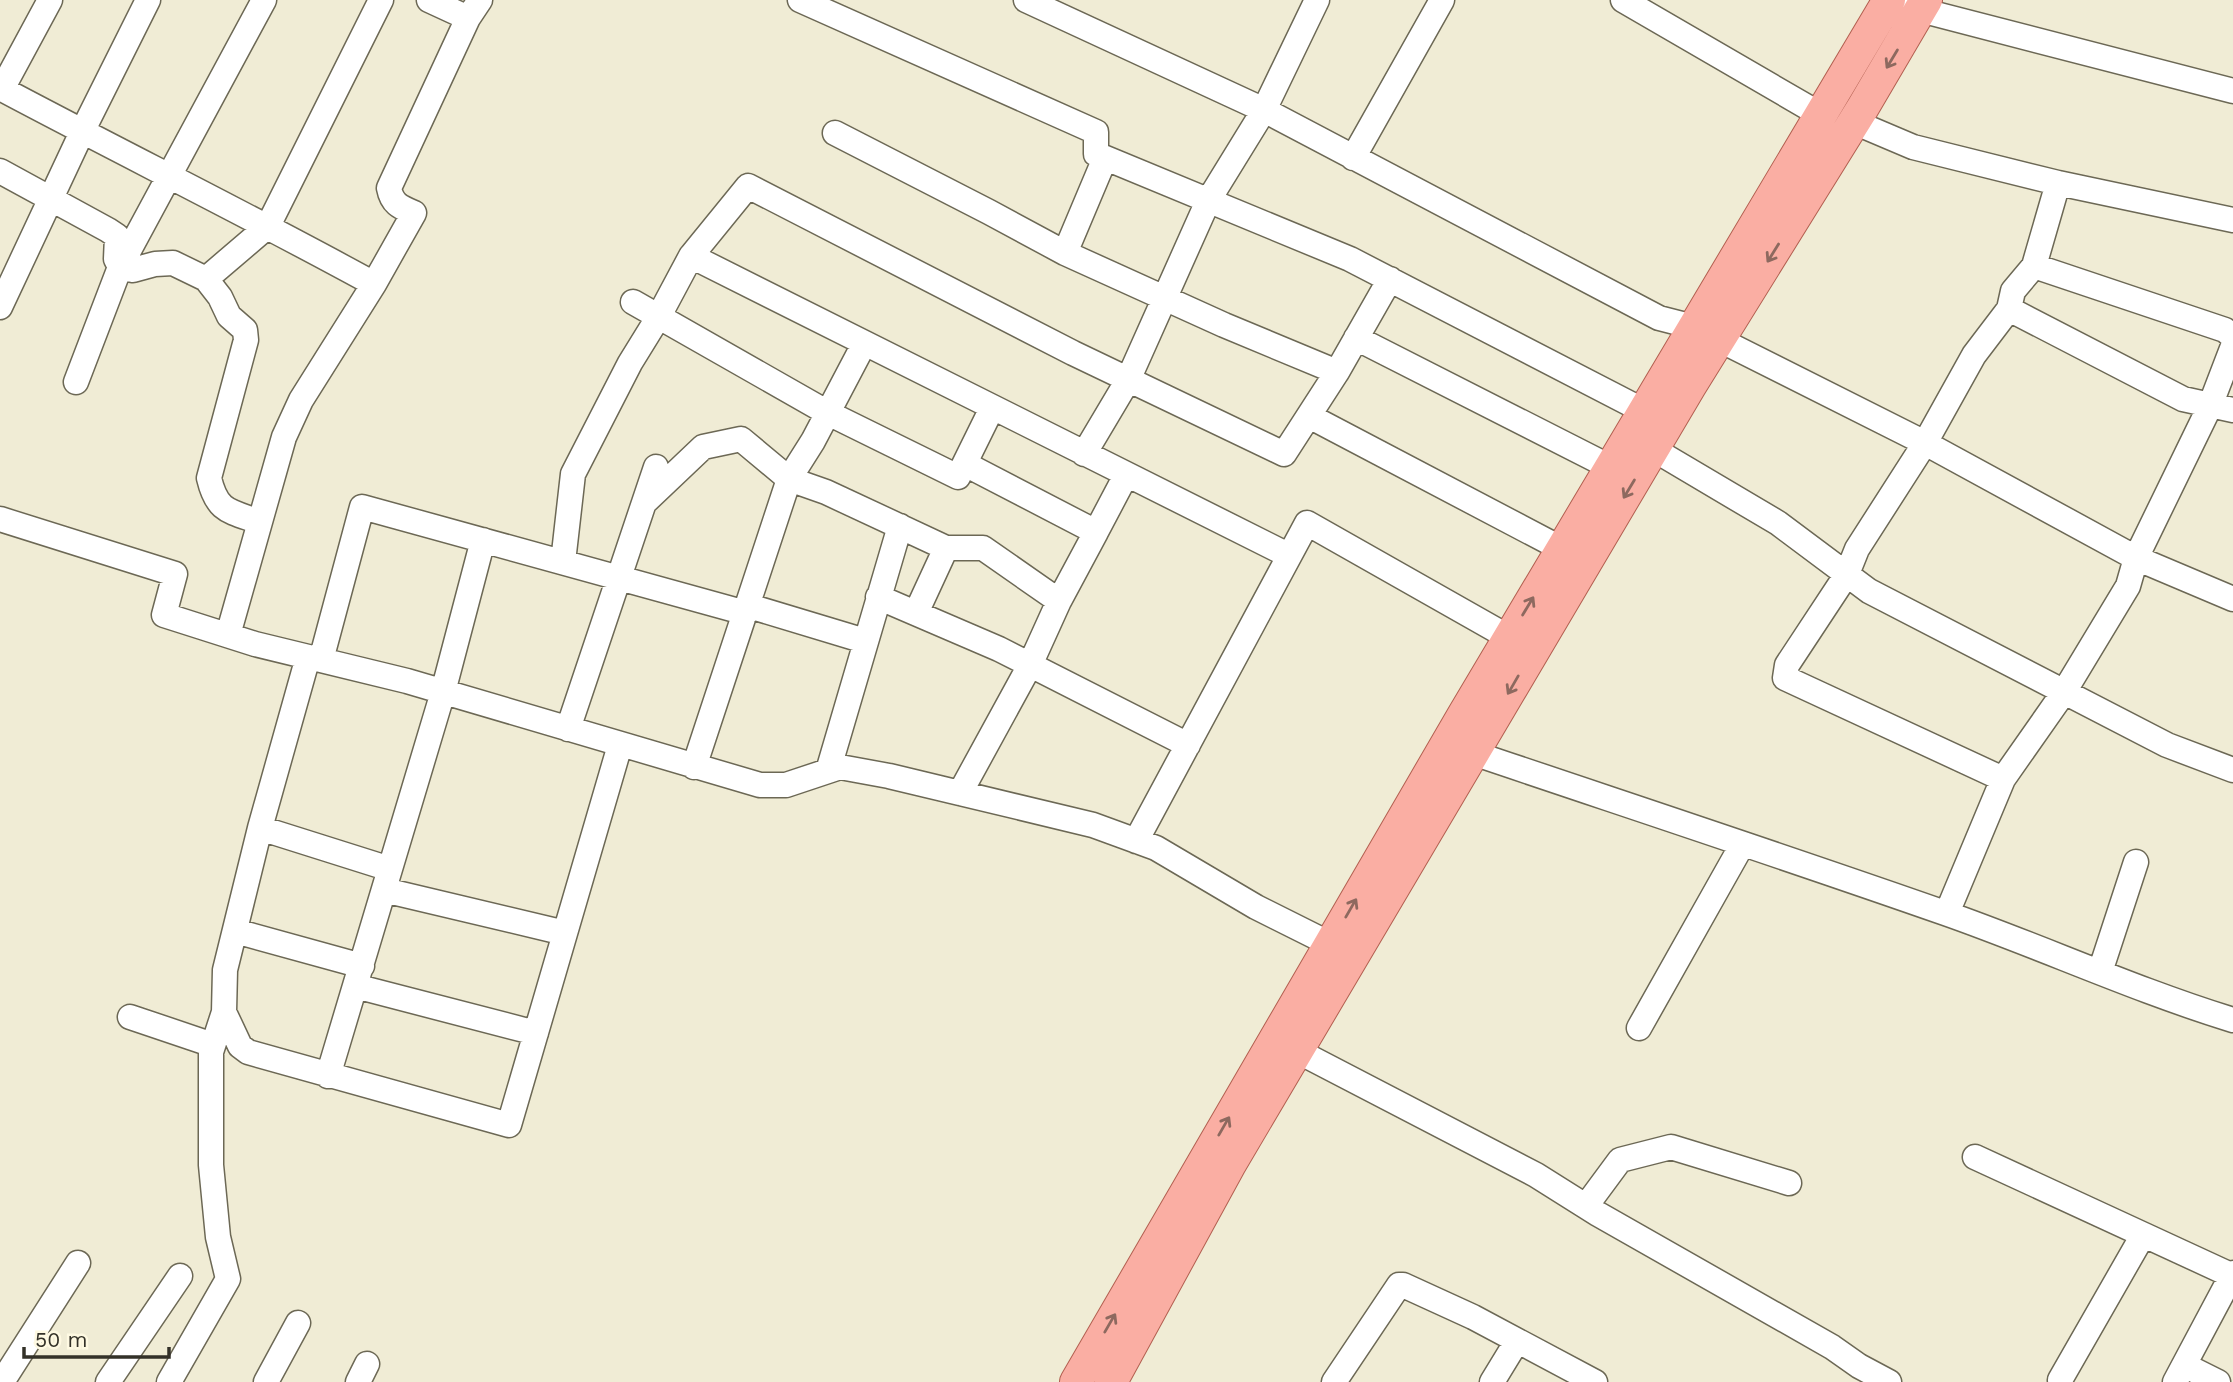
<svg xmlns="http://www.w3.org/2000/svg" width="2233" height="1382" font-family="'Work Sans',sans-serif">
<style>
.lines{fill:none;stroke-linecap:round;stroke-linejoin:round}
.minor-casing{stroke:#6c6855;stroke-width:27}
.major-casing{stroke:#b25f50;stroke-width:34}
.minor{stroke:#fff;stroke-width:24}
.major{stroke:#faaea3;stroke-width:32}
.oneway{stroke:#8d695f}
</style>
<rect width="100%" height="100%" fill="#f0ecd5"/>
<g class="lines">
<defs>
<path id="minor" d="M 429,0 L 468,18
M 800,0 L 1096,132 L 1096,154 L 1350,259 L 1644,411
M 1026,0 L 1264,110 L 1659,318 L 1694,327 L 1925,443 L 2136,558 L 2233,599
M 1623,0 L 1821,115
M 1901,0 L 1920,10 L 2233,91
M 0,88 C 124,154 250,216 374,284
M 2,89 L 50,0
M 1854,122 L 1913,147 L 2058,183 L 2233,220
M 835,133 L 989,212 L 1065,253 L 1224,325 L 1337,372
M 1353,158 L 1442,0
M 0,171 L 108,230 L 117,236 L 116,259 L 120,267 L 133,270 L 155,264 L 173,263 L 206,279 L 220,297 L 229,316 L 245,330 L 246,340 L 209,478 C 217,512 229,511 260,522
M 1065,253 L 1105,158
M 691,256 L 1288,555
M 2034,266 L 2225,330 L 2233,337
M 206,279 L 268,226 L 381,0
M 633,302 L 828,413 L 958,477 L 992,408
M 0,307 L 82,132 L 148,0
M 2009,309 L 2183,399 L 2233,410
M 1356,338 L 1610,467
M 76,382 L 120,267 L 264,0
M 1309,416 L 1562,549
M 1653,449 L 1778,523 L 1869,591 L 2167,745 L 2233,770
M 1084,454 L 1128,380 L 1208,201 L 1264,110 L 1317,0
M 965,464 L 1096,532 L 1126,475
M 644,503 L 703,447 L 741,439 L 789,479 L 826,492 L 946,548 L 916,613
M 0,519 L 175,574 L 164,615 L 255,644 L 407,681 L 760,785 L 786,785 L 840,767 L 889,776 L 1093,825 L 1156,848 L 1256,907 L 1330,944
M 946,548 L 983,548 L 1059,601
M 563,562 L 573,474 L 630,363 L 659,316 L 691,256 L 748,186 L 1073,353 L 1284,454 L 1337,372 L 1390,279
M 878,597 L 999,649 L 1188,745
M 749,606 L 865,641
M 228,635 L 284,437 L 301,400 L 374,284 L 414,213 C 400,207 392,204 389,188 L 468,18 L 480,0
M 308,657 L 260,828 L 225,970 L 224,1012 L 240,1046 L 248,1052 L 509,1125 L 620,745
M 321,660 L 362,507 L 746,613
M 568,729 L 656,467
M 1473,753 C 1630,806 1788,858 1945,913 C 2042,947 2135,990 2233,1020
M 694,767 L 789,479 L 813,441 L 864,344
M 828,771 L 900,526
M 2003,779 L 1785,678 L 1787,665 L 1847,574 L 1857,549 L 1925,443 L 1974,355 L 2009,309 L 2013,291 L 2034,266 L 2058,183
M 960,793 L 1030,665 L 1059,601 L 1096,532
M 260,828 L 390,869
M 1136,841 L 1307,523 L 1510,638
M 384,890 L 565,933
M 1947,913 L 2003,779 L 2064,692 L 2128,586 L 2136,558 L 2210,406 L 2233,346
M 235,931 L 362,966
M 2100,972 L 2136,862
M 355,986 L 536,1033
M 130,1017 L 213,1045
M 1639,1028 L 1742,845
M 1282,1043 L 1536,1175 L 1598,1214 L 1832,1347 L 1859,1366 L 1889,1382
M 328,1076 L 443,692 L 483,540
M 1975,1157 L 2233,1276
M 1586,1206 L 1620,1160 L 1671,1147 L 1789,1183
M 2184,1365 L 2218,1382
M 2060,1380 L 2143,1235
M 2,1382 L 78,1263
M 108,1382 L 180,1276
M 169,1382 L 228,1279 L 218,1237 L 211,1165 L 211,1052 L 224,1012
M 266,1382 L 298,1323
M 358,1382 L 367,1364
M 1334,1382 L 1399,1285 L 1403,1285 L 1473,1317 L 1595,1382
M 1492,1382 L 1517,1341
M 2175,1382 L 2233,1273"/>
<path id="major" d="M 1076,1382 L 1464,714 L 1889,0
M 1111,1382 L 1230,1164 L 1690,386 L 1862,109 L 1926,0"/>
</defs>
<use href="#minor" class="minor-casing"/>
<use href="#major" class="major-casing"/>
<use href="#minor" class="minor"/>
<use href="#major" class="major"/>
</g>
<defs><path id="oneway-shaft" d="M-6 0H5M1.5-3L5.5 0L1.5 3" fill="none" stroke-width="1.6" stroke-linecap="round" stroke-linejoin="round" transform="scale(1.75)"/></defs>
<g class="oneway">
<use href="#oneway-shaft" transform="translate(1892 59) rotate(121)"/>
<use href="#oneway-shaft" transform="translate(1773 253) rotate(122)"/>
<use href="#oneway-shaft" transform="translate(1629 489) rotate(121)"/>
<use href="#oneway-shaft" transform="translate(1528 606) rotate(-59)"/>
<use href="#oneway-shaft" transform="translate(1513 685) rotate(120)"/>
<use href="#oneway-shaft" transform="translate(1351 908) rotate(-60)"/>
<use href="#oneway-shaft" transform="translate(1224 1126) rotate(-60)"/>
<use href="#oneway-shaft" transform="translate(1110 1323) rotate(-60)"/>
</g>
<path d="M24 1347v10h145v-10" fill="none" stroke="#333128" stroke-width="3.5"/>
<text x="35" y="1347" font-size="21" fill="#333128" stroke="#fef9e2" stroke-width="5" paint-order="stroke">50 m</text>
</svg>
